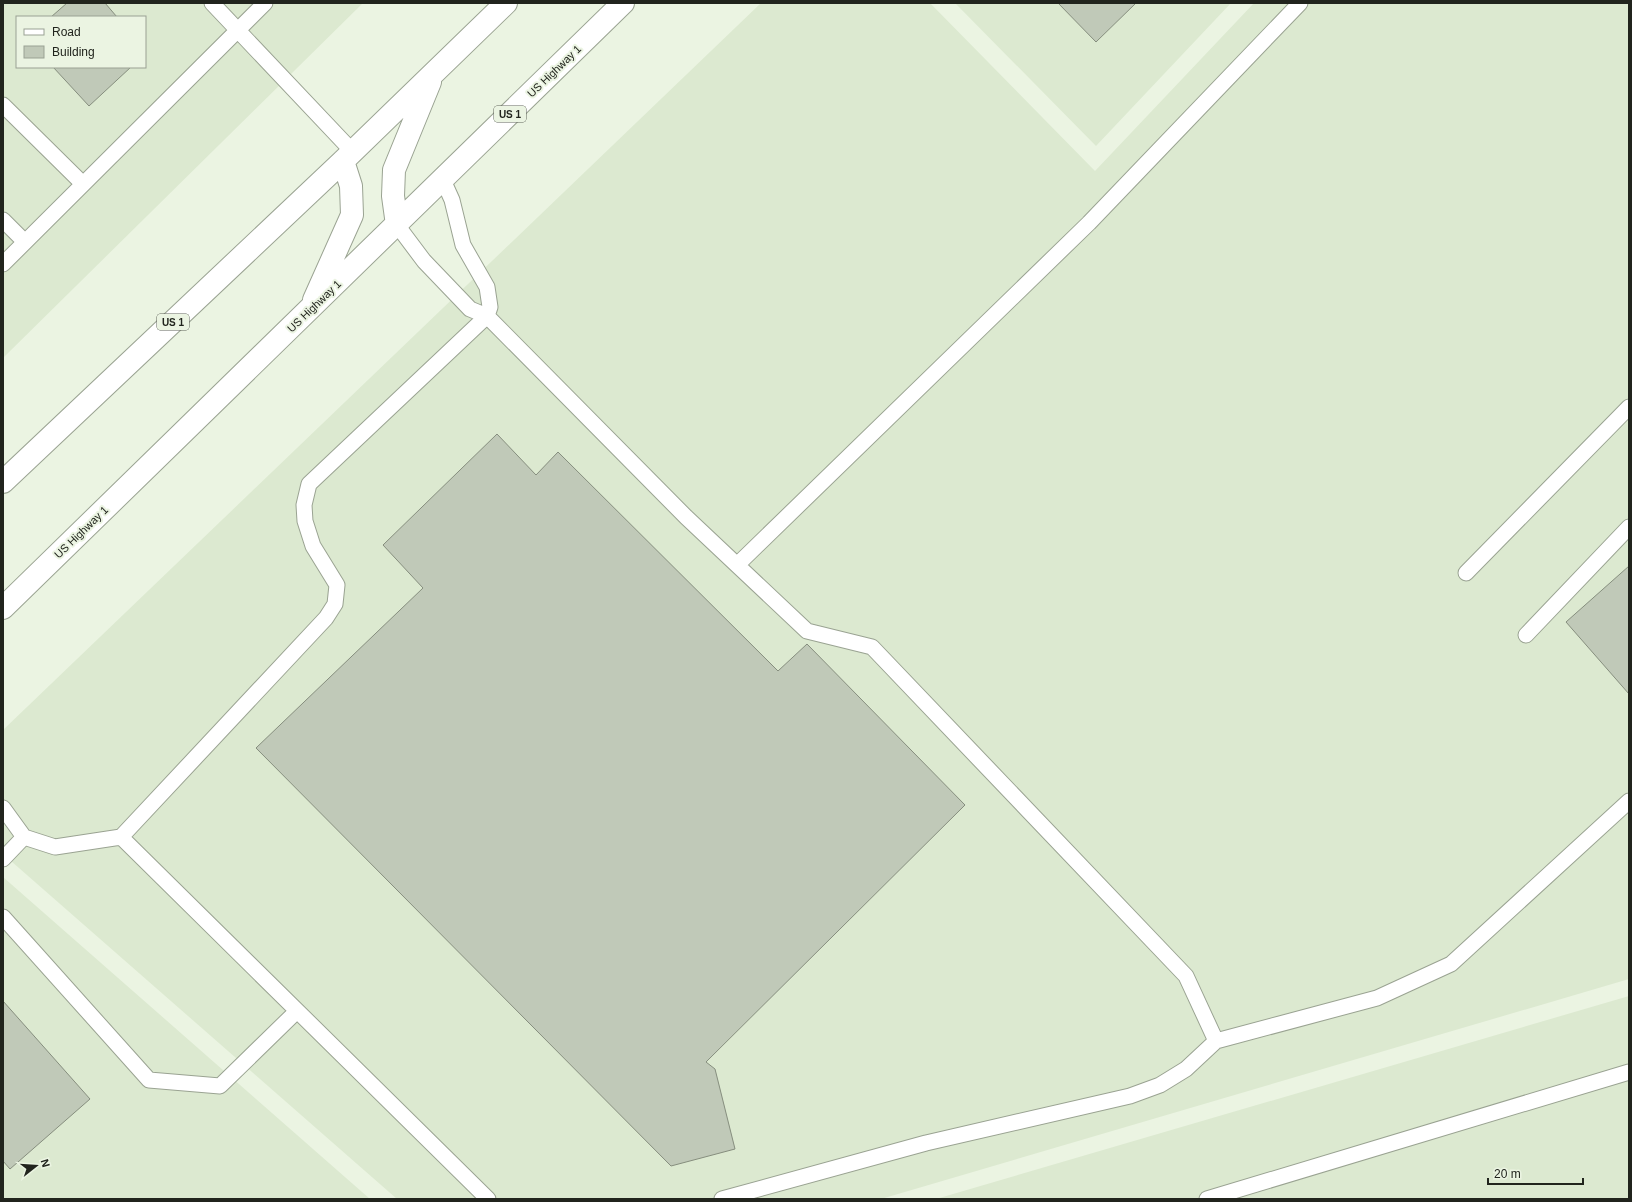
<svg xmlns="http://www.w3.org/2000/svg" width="1632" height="1202" font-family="Helvetica,sans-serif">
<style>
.built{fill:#dce9d0;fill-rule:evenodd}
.building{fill:#c0c9b8;stroke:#868e7e}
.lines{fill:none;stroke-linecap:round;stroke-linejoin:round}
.service-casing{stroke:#9aa392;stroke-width:17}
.primary-casing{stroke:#9aa392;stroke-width:24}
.service{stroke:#fff;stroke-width:15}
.primary{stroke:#fff;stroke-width:22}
.labels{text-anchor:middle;stroke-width:4;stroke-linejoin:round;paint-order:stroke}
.shield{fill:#ebf4e2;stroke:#5e6258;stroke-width:1}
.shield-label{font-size:10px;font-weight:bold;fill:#21241d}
.street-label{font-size:11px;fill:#21241d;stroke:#ebf4e2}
</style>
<rect width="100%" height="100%" fill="#ebf4e2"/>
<path class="built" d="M 3,3 L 363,3 L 3,358 ZM 17,17 L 145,17 L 145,67 L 17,67 Z
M 761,3 L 930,3 L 1095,171 L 1254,3 L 1629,3 L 1629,979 L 881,1199 L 397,1199 L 3,854 L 3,730 Z
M 955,3 L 1231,3 L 1096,146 Z
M 3,877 L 370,1199 L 3,1199 Z
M 1629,996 L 1629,1199 L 936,1199 Z"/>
<path class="building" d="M 67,3 L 105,3 L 117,17 L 51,17 Z
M 1058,3 L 1136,3 L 1096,42 Z
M 53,67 L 131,67 L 89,106 Z
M 497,434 L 536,475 L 558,452 L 778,671 L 807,644 L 965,805 L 706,1062 L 715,1069 L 735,1149 L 671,1166 L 256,748 L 423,588 L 383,545 Z
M 1629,566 L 1629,694 L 1566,622 Z
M 3,1001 L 90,1099 L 10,1169 L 3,1161 Z"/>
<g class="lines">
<defs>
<path id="service" d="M 212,3 L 353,152
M 3,105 L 83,184
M 3,220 L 25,242
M 397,225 L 424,261 L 470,309 L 487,316 L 686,517 L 807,631 L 872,647 L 1186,976 L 1216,1041
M 3,264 L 265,3
M 737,565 L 1089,223 L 1300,3
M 1466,573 L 1629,407
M 1526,635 L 1629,527
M 3,808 L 24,837 L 55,847 L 121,837 L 326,618 L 335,604 L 337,585 L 313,546 L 305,521 L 304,505 L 309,484 L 487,316 L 490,307 L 487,287 L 463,245 L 452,200 L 443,180
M 121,837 L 488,1199
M 3,859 L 24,837
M 3,917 L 149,1080 L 220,1086 L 297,1011
M 722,1199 L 926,1143 L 1130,1096 L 1160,1085 L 1186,1069 L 1216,1041 L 1377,998 L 1451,964 L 1629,801
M 1207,1199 L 1629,1072"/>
<path id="primary" d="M 397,225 L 393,196 L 394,170 L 430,82
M 314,300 L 352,215 L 351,186 L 343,161
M 3,482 L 343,161 L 506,3
M 3,608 L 623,3"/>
</defs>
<use href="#service" class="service-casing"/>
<use href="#primary" class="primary-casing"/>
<use href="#service" class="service"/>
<use href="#primary" class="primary"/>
</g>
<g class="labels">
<g class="shield">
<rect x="494" y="106" width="32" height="16" rx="3"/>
<rect x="157" y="314" width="32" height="16" rx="3"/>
</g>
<g class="shield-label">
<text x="510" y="118">US 1</text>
<text x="173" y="326">US 1</text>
</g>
<g class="street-label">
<text transform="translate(554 71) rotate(-44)" y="4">US Highway 1</text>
<text transform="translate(314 306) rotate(-44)" y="4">US Highway 1</text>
<text transform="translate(81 532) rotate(-44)" y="4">US Highway 1</text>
</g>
</g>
<rect width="1632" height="1202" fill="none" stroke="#21241d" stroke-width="8"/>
<rect x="16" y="16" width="130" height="52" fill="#ebf4e2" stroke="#9aa193"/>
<rect x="24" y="29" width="20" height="6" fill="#ffffff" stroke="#9aa193"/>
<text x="52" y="36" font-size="12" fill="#21241d">Road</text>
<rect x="24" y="46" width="20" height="12" fill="#c0c9b8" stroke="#9aa193"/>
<text x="52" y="56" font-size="12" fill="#21241d">Building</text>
<g transform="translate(36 1166) rotate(73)" stroke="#ebf4e2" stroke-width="3" paint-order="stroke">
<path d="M0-3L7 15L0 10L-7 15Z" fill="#21241d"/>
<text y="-6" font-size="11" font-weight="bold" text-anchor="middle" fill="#21241d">N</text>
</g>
<path d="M1488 1178v6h95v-6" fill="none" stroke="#21241d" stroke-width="2"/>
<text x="1494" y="1178" font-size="12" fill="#21241d" stroke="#ebf4e2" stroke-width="3" paint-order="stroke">20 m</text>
</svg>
